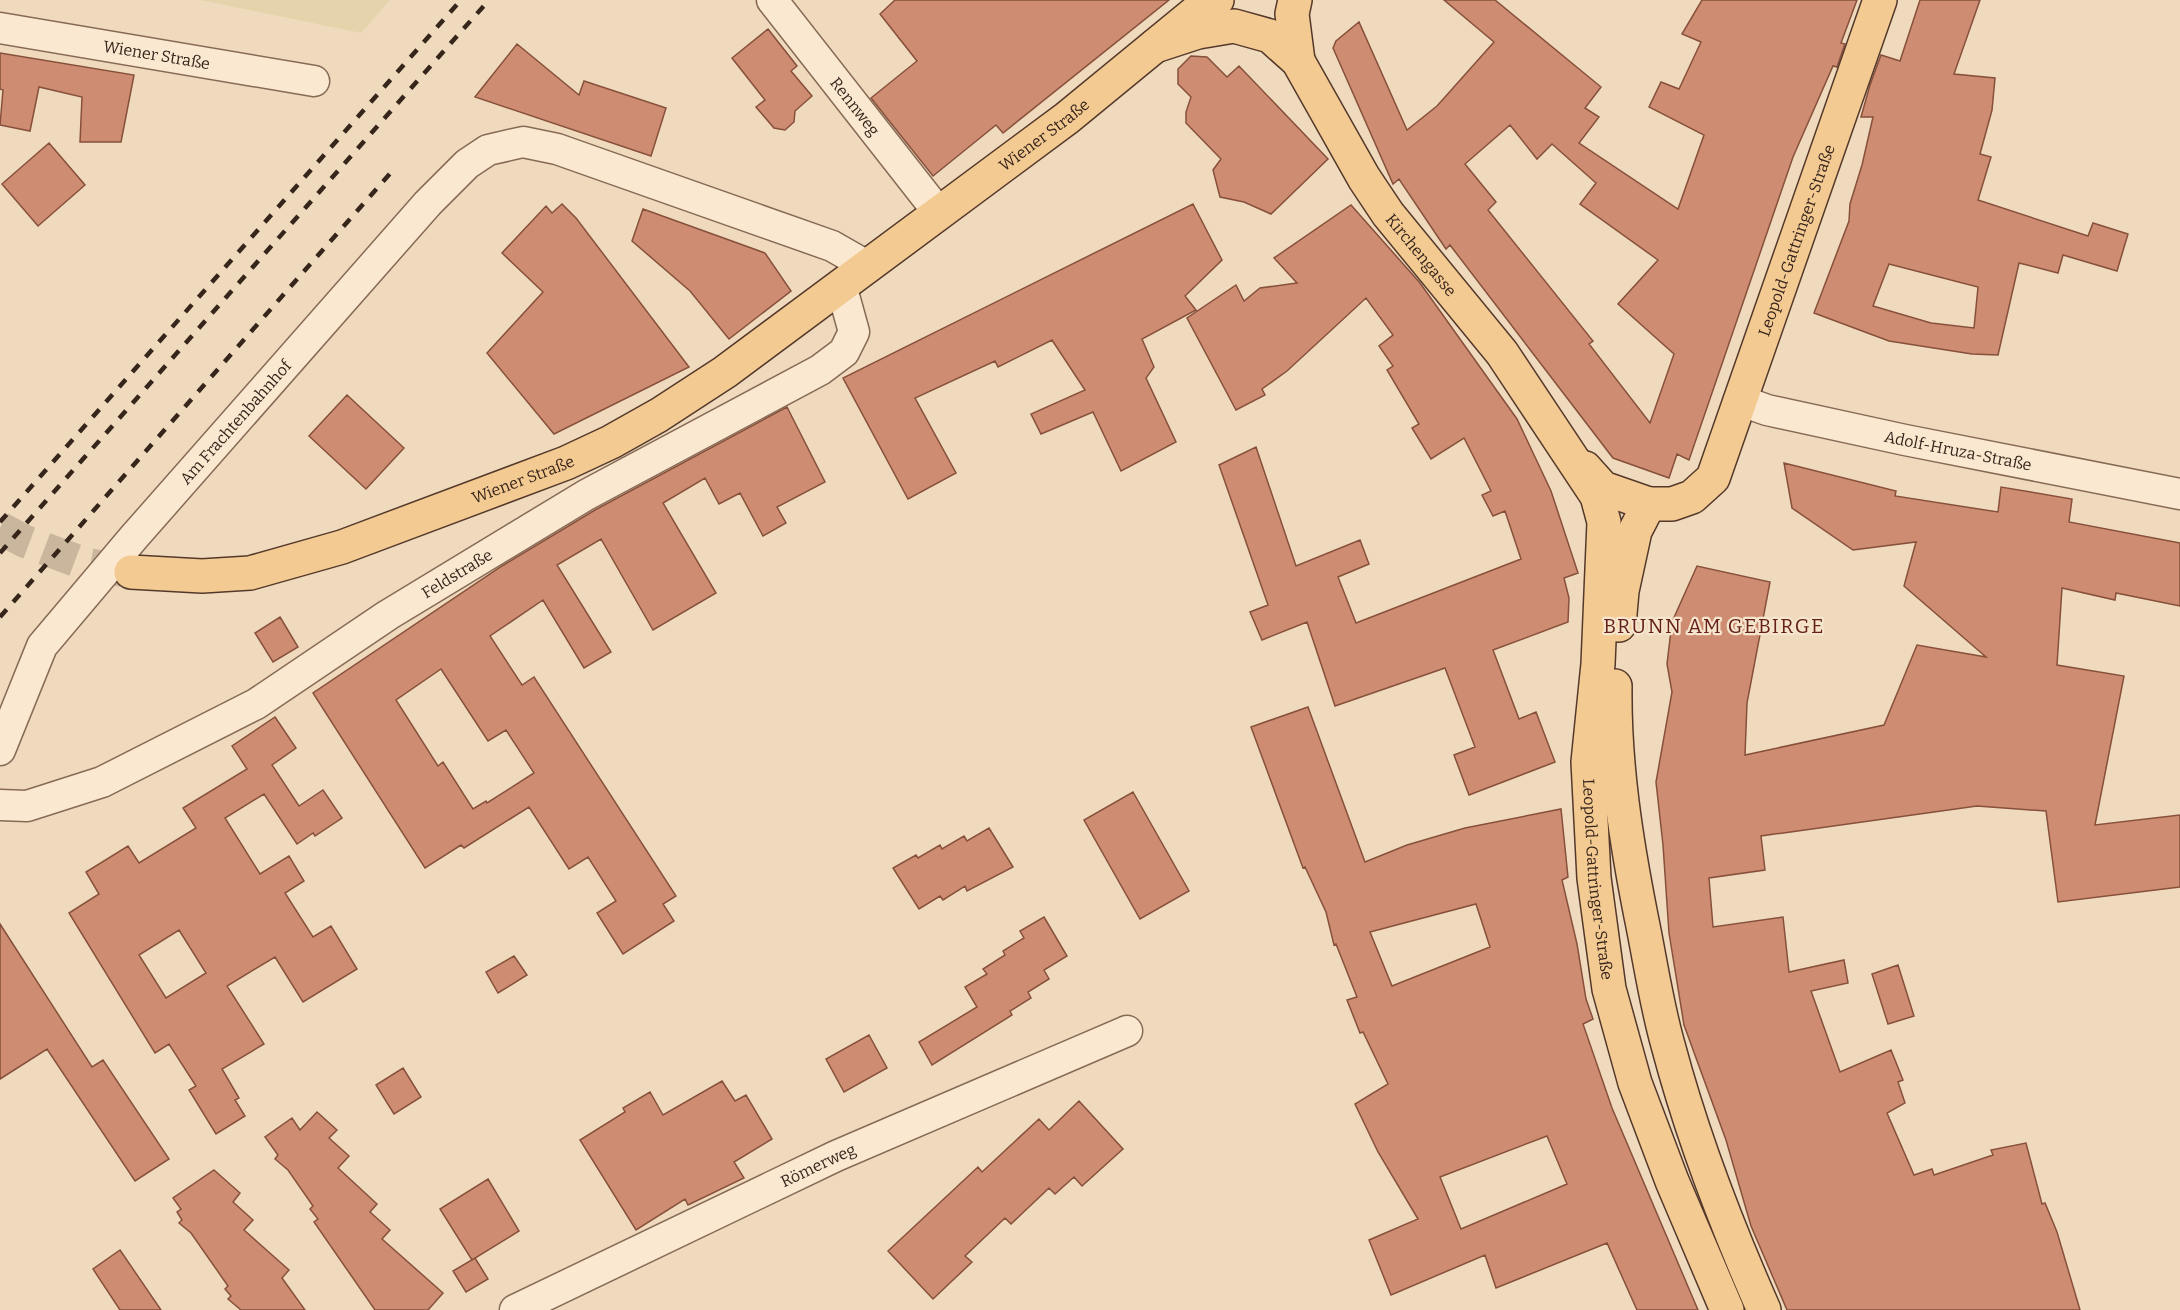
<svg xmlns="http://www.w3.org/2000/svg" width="2180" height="1310" font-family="Bitter,serif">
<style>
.farmland{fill:#e5d4ab}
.building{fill:#ce8d72;stroke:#87503b;stroke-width:1.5;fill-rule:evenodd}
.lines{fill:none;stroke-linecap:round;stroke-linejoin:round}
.primary-tunnel{stroke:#cab69d;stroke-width:33;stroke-dasharray:33 16;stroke-linecap:butt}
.minor-casing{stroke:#876a56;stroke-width:33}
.primary-casing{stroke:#54392b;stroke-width:36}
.minor{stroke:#fae8d1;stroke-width:30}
.primary{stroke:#f4ca93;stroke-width:33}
.rail{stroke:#36251b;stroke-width:4.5;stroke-dasharray:10 10;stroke-linecap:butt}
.labels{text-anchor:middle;stroke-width:4.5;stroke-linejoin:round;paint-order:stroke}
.street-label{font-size:16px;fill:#36251b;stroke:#f6e5cd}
.quarter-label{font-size:20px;letter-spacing:1.5px;fill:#642019;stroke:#f6e5cd}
</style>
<rect width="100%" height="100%" fill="#efdabd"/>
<path class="farmland" d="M 200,0 L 390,0 L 361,33 Z"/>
<path class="building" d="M 895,0 L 1169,0 L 1003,133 L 996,125 L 933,176 L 871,98 L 917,61 L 880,14 Z
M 1444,0 L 1495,0 L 1601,87 L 1585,108 L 1599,117 L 1579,143 L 1678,209 L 1704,135 L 1649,107 L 1661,82 L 1679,89 L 1701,42 L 1682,34 L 1702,0 L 1857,0 L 1841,43 L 1845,44 L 1837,67 L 1833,66 L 1793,157 L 1689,460 L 1677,454 L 1669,478 L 1613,458 L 1450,245 L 1446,249 L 1399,179 L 1393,184 L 1333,48 L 1336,41 L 1359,22 L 1407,130 L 1437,106 L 1494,42 ZM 1510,125 L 1537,159 L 1552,144 L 1596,183 L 1580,204 L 1658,260 L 1618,304 L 1674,354 L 1650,423 L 1589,344 L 1593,341 L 1488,210 L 1496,202 L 1465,164 Z
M 1920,0 L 1980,0 L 1954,74 L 1995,78 L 1992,110 L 1980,154 L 1991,157 L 1978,200 L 2088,236 L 2093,223 L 2128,234 L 2117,271 L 2063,255 L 2058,273 L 2019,263 L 1998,355 L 1972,354 L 1889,341 L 1814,313 L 1849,221 L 1850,204 L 1862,165 L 1873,117 L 1861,117 L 1870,85 L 1881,55 L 1900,61 ZM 1889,264 L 1978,287 L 1974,328 L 1931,323 L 1873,306 Z
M 768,29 L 797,66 L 791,71 L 812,96 L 795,111 L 794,122 L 785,130 L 774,128 L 756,107 L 765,100 L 732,58 Z
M 517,44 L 579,95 L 584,81 L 666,108 L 651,156 L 475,97 Z
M 0,53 L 134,75 L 121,142 L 80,142 L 82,97 L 39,87 L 30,131 L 0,125 L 3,90 L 0,89 Z
M 1191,56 L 1207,57 L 1227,77 L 1239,66 L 1328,159 L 1271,214 L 1244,202 L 1220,197 L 1213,170 L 1221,159 L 1186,123 L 1186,112 L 1191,97 L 1178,84 L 1178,69 Z
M 49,143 L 85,185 L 38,226 L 2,184 Z
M 562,204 L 576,218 L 689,367 L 554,434 L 487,353 L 543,292 L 502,253 L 546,206 L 552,213 Z
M 1193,204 L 1222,260 L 1185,296 L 1196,310 L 1142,339 L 1154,367 L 1146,378 L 1176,442 L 1121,471 L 1093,412 L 1041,434 L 1031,414 L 1085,390 L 1052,340 L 998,367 L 995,361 L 915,398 L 956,473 L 908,499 L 843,378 Z
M 1351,205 L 1420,283 L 1517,419 L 1551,491 L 1578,573 L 1564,578 L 1569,598 L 1568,622 L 1493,650 L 1519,719 L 1536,712 L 1555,762 L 1469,795 L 1454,755 L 1475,747 L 1445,668 L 1335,706 L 1307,622 L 1262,640 L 1250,612 L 1268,605 L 1219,465 L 1256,447 L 1296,566 L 1360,540 L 1369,564 L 1338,577 L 1356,623 L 1521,559 L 1505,511 L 1493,516 L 1482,495 L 1491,491 L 1464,438 L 1431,459 L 1412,428 L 1419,424 L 1387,370 L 1393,366 L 1379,346 L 1393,335 L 1366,298 L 1287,371 L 1262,389 L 1265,395 L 1236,410 L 1187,318 L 1236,285 L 1244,301 L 1260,288 L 1297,283 L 1274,258 Z
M 643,209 L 765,253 L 791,291 L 729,339 L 690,291 L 632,241 Z
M 347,395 L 404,448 L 366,489 L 309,436 Z
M 787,407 L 825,482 L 777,507 L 786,523 L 763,536 L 740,493 L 719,504 L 705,478 L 663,503 L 716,593 L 653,630 L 601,539 L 557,565 L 611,652 L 584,668 L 543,600 L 490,636 L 522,685 L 534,677 L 676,896 L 663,904 L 674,921 L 623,954 L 597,913 L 616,901 L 588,857 L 569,869 L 529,807 L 464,848 L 461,845 L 425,868 L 313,693 L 502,566 L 595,510 ZM 441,669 L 488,741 L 506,730 L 534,773 L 487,803 L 486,801 L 473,809 L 443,762 L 438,766 L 396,700 Z
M 1784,463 L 1896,491 L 1895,496 L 1998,512 L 2001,487 L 2072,499 L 2069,522 L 2180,543 L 2180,606 L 2116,593 L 2115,600 L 2062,588 L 2057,665 L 2124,676 L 2095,825 L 2180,815 L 2180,887 L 2058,902 L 2046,811 L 1977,806 L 1761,836 L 1765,870 L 1709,878 L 1713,927 L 1783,917 L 1789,972 L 1844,960 L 1848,983 L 1811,991 L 1840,1072 L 1891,1050 L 1903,1080 L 1898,1082 L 1905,1103 L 1887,1113 L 1914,1175 L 1932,1169 L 1934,1175 L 1993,1155 L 1991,1150 L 2026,1143 L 2042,1204 L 2045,1203 L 2057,1232 L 2080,1310 L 1787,1310 L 1751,1226 L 1726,1140 L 1684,1025 L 1669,933 L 1663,845 L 1656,782 L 1672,692 L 1667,664 L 1672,622 L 1697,566 L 1770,582 L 1747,703 L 1745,755 L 1884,725 L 1917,645 L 1986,657 L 1904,586 L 1916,542 L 1853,550 L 1792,508 Z
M 280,617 L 298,647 L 273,662 L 255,633 Z
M 1308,707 L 1365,862 L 1407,845 L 1465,828 L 1561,809 L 1568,877 L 1562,880 L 1577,944 L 1586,999 L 1593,1019 L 1583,1024 L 1612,1108 L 1698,1310 L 1637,1310 L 1607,1243 L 1496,1288 L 1485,1255 L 1391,1295 L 1369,1240 L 1418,1219 L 1378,1152 L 1355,1104 L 1388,1084 L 1363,1032 L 1360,1033 L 1347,1000 L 1357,997 L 1336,944 L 1334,945 L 1326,912 L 1305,867 L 1303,868 L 1251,727 ZM 1476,904 L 1490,947 L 1392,986 L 1370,932 ZM 1547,1136 L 1567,1184 L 1461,1229 L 1440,1177 Z
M 275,717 L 296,748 L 272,765 L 299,806 L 323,790 L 342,818 L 315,836 L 313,833 L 297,844 L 264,794 L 225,818 L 260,874 L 289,856 L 304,881 L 285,893 L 313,937 L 331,926 L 357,969 L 303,1002 L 275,957 L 227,986 L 264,1044 L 222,1069 L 239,1098 L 235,1100 L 245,1116 L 216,1134 L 189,1090 L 196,1086 L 169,1044 L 155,1053 L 69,913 L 99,894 L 86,872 L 128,846 L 139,863 L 196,828 L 183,808 L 247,769 L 232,746 ZM 179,930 L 206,973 L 166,998 L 139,955 Z
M 1133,792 L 1189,891 L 1140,919 L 1084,820 Z
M 989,828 L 1013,867 L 967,891 L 965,886 L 943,900 L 940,896 L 919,909 L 893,868 L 916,855 L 918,858 L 940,845 L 942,849 L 964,836 L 967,841 Z
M 1044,917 L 1067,956 L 1044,970 L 1049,979 L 1028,992 L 1031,998 L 1010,1011 L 1012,1015 L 932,1065 L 919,1042 L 977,1007 L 965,987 L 987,974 L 983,969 L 1005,955 L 1003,951 L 1024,938 L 1020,931 Z
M 0,924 L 92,1067 L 103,1060 L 169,1159 L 135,1181 L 47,1049 L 0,1079 Z
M 514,956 L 527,975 L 498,993 L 486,972 Z
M 1898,965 L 1914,1016 L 1888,1024 L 1872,974 Z
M 869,1035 L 887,1068 L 844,1092 L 826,1059 Z
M 403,1068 L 421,1097 L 394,1114 L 376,1085 Z
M 722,1081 L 735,1101 L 746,1095 L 772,1139 L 734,1162 L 744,1178 L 688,1205 L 685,1199 L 636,1230 L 580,1140 L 625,1112 L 623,1108 L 650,1092 L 663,1115 Z
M 1079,1101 L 1123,1149 L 1082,1186 L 1074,1177 L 1055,1194 L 1049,1188 L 1011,1224 L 1005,1218 L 965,1256 L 972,1262 L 933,1299 L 888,1251 L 978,1167 L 982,1172 L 1039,1119 L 1049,1130 Z
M 317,1112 L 337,1130 L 329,1138 L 349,1156 L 338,1168 L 377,1204 L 370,1212 L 390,1230 L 382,1239 L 443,1293 L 428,1310 L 375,1310 L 314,1222 L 318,1219 L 310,1209 L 313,1206 L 288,1170 L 275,1159 L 278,1155 L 265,1137 L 292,1118 L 300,1130 Z
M 214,1170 L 240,1193 L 233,1202 L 253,1220 L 244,1230 L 289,1270 L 282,1278 L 305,1310 L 241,1310 L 228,1299 L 231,1296 L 225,1289 L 228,1286 L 191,1233 L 179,1223 L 182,1220 L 177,1212 L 181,1209 L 173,1198 Z
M 488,1179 L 519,1231 L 472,1260 L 440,1209 Z
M 120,1250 L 161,1310 L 120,1310 L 93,1269 Z
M 475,1258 L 488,1279 L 466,1292 L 453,1271 Z"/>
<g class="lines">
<path class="primary-tunnel" d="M 0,528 L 24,541 L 85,564 L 131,572"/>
<defs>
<g id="minor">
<path id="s1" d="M 772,0 L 939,213"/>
<path id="s2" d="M 0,28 L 314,81"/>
<path id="s3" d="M 1739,400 L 1767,410 L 1905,440 L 2180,494"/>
<path id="s4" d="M 0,750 L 42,646 L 134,537 L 428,203 L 467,164 L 488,150 L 523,142 L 557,149 L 832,246 L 867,266"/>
<path id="s5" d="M 0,805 L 27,806 L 102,782 L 256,704 L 388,615 L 586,495 L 820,370 L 844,352 L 854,332 L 841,285"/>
<path id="s6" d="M 515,1310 L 836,1156 L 1127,1031"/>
</g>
<g id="primary">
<path d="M 1295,0 L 1292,14 L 1298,61"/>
<path id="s7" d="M 1155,46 L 1198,32 L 1234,26 L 1270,36 L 1298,61 L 1364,178 L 1388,214 L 1502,353 L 1597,496 L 1604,522 L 1598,664 L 1588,762 L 1594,878 L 1609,989 L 1635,1083 L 1672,1181 L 1727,1310"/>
<path id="s8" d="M 1585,468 L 1603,488 L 1649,504 L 1672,504 L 1692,497 L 1713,478 L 1880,0"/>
<path id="s9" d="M 131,572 L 202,576 L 250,573 L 342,547 L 566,463 L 611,442 L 659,415 L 725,372 L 1067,118 L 1201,8 L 1217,0"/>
<path d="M 1619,625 L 1622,591 L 1635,531 L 1649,504"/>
<path d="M 1615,686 C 1614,764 1626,840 1641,916 C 1650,959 1656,1003 1668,1045 C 1692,1136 1726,1224 1764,1310"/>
</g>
</defs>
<use href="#minor" class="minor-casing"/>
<use href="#primary" class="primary-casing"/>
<use href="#minor" class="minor"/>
<use href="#primary" class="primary"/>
<path class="rail" d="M 0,522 L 461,0
M 0,553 L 489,0
M 0,617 L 394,169"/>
</g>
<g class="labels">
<g class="street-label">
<text dy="6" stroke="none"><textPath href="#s2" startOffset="159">Wiener Straße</textPath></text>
<text dy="6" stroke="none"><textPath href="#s1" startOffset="135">Rennweg</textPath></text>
<text dy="6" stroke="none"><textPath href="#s9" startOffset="1035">Wiener Straße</textPath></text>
<text dy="6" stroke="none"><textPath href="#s8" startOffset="400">Leopold-Gattringer-Straße</textPath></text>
<text dy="6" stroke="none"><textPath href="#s7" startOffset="387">Kirchengasse</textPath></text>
<text dy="6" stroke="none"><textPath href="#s4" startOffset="408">Am Frachtenbahnhof</textPath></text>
<text dy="6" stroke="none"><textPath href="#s3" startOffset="225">Adolf-Hruza-Straße</textPath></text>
<text dy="6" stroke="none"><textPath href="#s9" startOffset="408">Wiener Straße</textPath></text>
<text dy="6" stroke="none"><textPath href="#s5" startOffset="518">Feldstraße</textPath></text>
<text dy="6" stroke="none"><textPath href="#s7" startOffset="1071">Leopold-Gattringer-Straße</textPath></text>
<text dy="6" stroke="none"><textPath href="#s6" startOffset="336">Römerweg</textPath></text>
</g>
<g class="quarter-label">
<text x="1714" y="633">BRUNN AM GEBIRGE</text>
</g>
</g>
</svg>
